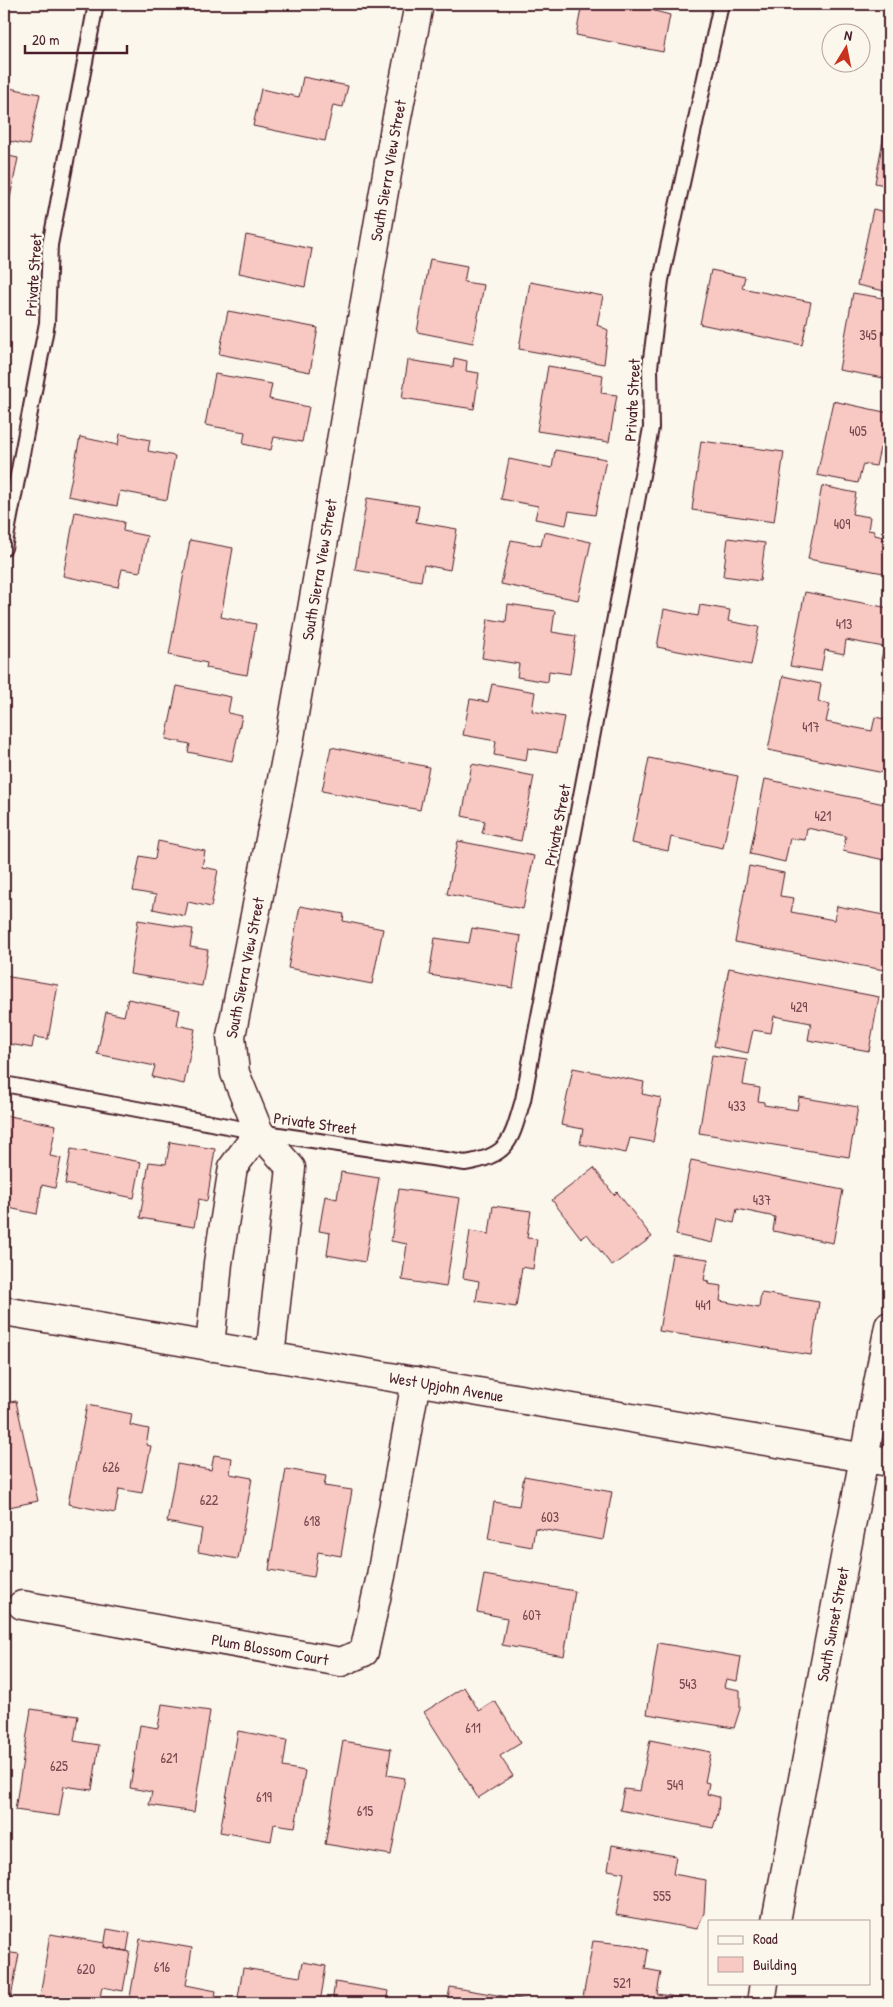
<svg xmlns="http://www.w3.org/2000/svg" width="893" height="2007" font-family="'Patrick Hand',sans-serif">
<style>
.building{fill:#f8c8c2;stroke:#4a1f2b}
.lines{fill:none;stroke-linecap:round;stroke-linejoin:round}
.service-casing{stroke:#4a1f2b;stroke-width:18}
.minor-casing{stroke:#4a1f2b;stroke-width:31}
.secondary-casing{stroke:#4a1f2b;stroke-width:31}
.service{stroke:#fbf7ec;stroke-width:14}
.minor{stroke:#fbf7ec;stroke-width:28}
.secondary{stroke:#fbf7ec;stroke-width:28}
.labels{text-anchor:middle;stroke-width:4.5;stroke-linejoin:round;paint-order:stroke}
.number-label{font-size:14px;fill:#764951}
.street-label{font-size:16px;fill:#4a1f2b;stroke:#fbf7ec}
</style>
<rect width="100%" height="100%" fill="#fbf7ec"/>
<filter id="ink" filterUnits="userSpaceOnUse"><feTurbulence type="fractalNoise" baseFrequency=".02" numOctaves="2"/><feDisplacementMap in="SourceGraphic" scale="10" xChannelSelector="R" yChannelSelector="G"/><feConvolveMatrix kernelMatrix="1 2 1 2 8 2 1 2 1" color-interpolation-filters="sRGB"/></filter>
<g filter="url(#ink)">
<path class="building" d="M 582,4 L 652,4 L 651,10 L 670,15 L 663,52 L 576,35 Z
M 303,77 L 348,86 L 343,107 L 333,105 L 325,141 L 253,126 L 261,89 L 299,97 Z
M 4,87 L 40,94 L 29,145 L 4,140 Z
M 889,107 L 889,186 L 875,183 Z
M 4,155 L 18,158 L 7,213 L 4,213 Z
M 873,209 L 889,213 L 889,292 L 857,285 Z
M 246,235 L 312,249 L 305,287 L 239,273 Z
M 430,259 L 467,266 L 464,282 L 484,285 L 473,343 L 417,332 Z
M 711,270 L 745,277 L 742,288 L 811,302 L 802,345 L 700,324 Z
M 530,282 L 603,296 L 597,325 L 608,330 L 604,364 L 519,349 Z
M 853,293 L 889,299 L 889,379 L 839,370 Z
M 228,311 L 318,328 L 310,372 L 219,354 Z
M 454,358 L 467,361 L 466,371 L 479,373 L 474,409 L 402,398 L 408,360 L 453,367 Z
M 548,366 L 603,375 L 601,393 L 617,395 L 609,442 L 537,431 Z
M 215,374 L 272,384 L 269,399 L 309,407 L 302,442 L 274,437 L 271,450 L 243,444 L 245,432 L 205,425 Z
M 833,401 L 889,413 L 889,450 L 880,448 L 876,466 L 863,464 L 858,483 L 817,475 Z
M 120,434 L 150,440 L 148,451 L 175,456 L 167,500 L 120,491 L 117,506 L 68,496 L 80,437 L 118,445 Z
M 701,441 L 784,452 L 774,522 L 692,510 Z
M 555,450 L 606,459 L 595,515 L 569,511 L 566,525 L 535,519 L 538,506 L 501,499 L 509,459 L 552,468 Z
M 822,486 L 856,493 L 852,514 L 870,517 L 868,530 L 874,531 L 874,535 L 889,538 L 889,574 L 808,559 Z
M 367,498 L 419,506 L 416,522 L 457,529 L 450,570 L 424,565 L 421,581 L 355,570 Z
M 75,512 L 124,522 L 123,531 L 147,536 L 140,572 L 122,569 L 118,587 L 63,576 Z
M 544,532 L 591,542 L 578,600 L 501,584 L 511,540 L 541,546 Z
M 728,538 L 765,543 L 760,581 L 723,576 Z
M 190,540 L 233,548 L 221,617 L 256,624 L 247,675 L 206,668 L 207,663 L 169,655 Z
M 805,592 L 889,608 L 889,661 L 881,660 L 884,647 L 846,640 L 844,654 L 825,650 L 821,671 L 790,666 Z
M 508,604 L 555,611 L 552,632 L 576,636 L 570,674 L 549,671 L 548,682 L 517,677 L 519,664 L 482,658 L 488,619 L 506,622 Z
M 700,605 L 730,610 L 728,621 L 759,627 L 751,665 L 657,647 L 664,609 L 698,616 Z
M 783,676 L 821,684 L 818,702 L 830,704 L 826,722 L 872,731 L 875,717 L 889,720 L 889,774 L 768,750 Z
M 492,684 L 535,692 L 532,711 L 564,717 L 557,753 L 528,748 L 526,761 L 494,755 L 496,741 L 463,735 L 470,699 L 488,702 Z
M 177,686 L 231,697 L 228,713 L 242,716 L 232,761 L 188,752 L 190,744 L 166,739 Z
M 331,747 L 429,767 L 420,810 L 322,791 Z
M 649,758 L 738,776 L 723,848 L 671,837 L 668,851 L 632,843 Z
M 472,764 L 534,776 L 521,841 L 482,833 L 485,821 L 462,816 Z
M 765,779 L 889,805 L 889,861 L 843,851 L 846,836 L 807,828 L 805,840 L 790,838 L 785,862 L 750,854 Z
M 158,841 L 205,851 L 202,867 L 218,870 L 211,907 L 188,902 L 185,916 L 153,909 L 156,895 L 133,891 L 140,856 L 155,859 Z
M 458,841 L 534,856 L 523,909 L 447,894 Z
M 749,866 L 784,873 L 780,896 L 794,898 L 791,912 L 834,920 L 837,906 L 889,916 L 889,944 L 884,970 L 735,942 Z
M 300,906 L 344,914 L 343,921 L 383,929 L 372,984 L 288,968 Z
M 138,920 L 193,929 L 190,947 L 208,950 L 202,986 L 130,974 Z
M 472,928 L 521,936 L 513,988 L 429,975 L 435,938 L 469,943 Z
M 729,968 L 879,997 L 869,1051 L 808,1040 L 811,1023 L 774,1016 L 771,1033 L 753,1030 L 748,1053 L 714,1046 Z
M 4,976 L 58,985 L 48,1039 L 34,1037 L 32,1048 L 4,1043 Z
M 128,999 L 180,1010 L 177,1025 L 195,1029 L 184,1084 L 152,1077 L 155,1066 L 97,1054 L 106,1012 L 124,1016 Z
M 712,1055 L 747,1060 L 743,1085 L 760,1088 L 758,1101 L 764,1102 L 764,1105 L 797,1110 L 799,1097 L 858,1107 L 849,1157 L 699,1133 Z
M 573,1068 L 644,1082 L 642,1094 L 661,1098 L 653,1142 L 630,1138 L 626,1153 L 580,1144 L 583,1129 L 561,1125 Z
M 4,1115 L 56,1125 L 50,1156 L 61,1158 L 55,1188 L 42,1185 L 37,1214 L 4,1207 L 4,1186 L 8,1166 L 4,1165 Z
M 170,1142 L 215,1149 L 207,1201 L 199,1199 L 194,1227 L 140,1218 L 149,1162 L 166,1164 Z
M 71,1149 L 141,1162 L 134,1198 L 65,1184 Z
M 691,1160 L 843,1190 L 833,1243 L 773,1231 L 775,1217 L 737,1209 L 734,1223 L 718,1219 L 713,1243 L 676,1235 Z
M 594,1168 L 614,1195 L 617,1192 L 652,1237 L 612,1266 L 587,1234 L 581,1238 L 552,1200 Z
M 341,1172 L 379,1178 L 365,1262 L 327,1255 L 330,1233 L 319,1231 L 325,1196 L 337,1199 Z
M 399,1189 L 460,1198 L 446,1287 L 402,1280 L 407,1244 L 391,1241 Z
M 493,1206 L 531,1211 L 527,1238 L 537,1239 L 533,1269 L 522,1267 L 516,1307 L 476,1301 L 479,1281 L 463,1278 L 470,1231 L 489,1234 Z
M 672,1254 L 708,1259 L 704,1280 L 709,1281 L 708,1284 L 722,1286 L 720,1301 L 759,1308 L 761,1293 L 819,1302 L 811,1355 L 659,1331 Z
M 16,1401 L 38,1501 L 4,1508 L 4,1403 Z
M 87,1405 L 132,1414 L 130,1425 L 149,1429 L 146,1445 L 151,1446 L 142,1493 L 119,1489 L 115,1513 L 68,1504 Z
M 214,1455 L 232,1458 L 230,1474 L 252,1478 L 238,1559 L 198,1552 L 202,1529 L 167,1522 L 177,1464 L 211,1470 Z
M 286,1469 L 326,1476 L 324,1486 L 352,1490 L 341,1556 L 318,1552 L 314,1577 L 269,1570 Z
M 524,1476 L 612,1492 L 603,1540 L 535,1528 L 532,1547 L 488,1539 L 494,1502 L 519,1506 Z
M 484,1575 L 575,1591 L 564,1656 L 502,1645 L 507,1618 L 477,1612 Z
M 658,1643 L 741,1657 L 737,1681 L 726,1679 L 724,1687 L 740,1690 L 740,1709 L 734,1728 L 647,1714 Z
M 464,1687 L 479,1711 L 495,1701 L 521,1743 L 500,1756 L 513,1776 L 478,1798 L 424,1712 Z
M 162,1704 L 210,1711 L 194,1812 L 149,1805 L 152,1792 L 130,1788 L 140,1725 L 158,1728 Z
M 31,1709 L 78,1716 L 74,1741 L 99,1745 L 92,1790 L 64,1786 L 59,1816 L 15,1810 Z
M 238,1731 L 287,1740 L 283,1767 L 305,1771 L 295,1827 L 274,1824 L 271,1841 L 220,1832 Z
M 650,1740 L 711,1752 L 705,1782 L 709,1783 L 707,1794 L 719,1797 L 718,1813 L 713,1828 L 620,1810 L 624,1789 L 640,1791 Z
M 343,1741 L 391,1749 L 387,1775 L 405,1778 L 391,1855 L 325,1844 Z
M 612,1845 L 676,1856 L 673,1874 L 706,1880 L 704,1913 L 697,1929 L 616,1915 L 624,1873 L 608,1870 Z
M 107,1929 L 130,1933 L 127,1951 L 104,1947 Z
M 50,1934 L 105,1943 L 104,1947 L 130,1952 L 123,1991 L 102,1987 L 99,2003 L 78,2000 L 77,2003 L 39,2003 Z
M 140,1939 L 192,1948 L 186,1985 L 216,1991 L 214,2003 L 129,2003 Z
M 593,1941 L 633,1945 L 648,1950 L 645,1969 L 661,1972 L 657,1994 L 682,1998 L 682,2003 L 582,2003 Z
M 4,1952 L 19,1954 L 10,2003 L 4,2003 Z
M 303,1962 L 326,1966 L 320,2003 L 237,2003 L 243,1968 L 300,1977 Z
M 335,1982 L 389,1991 L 387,2003 L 332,2003 Z
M 450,1987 L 526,2000 L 525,2003 L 447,2003 Z"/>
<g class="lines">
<defs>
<path id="service" d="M 4,548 L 47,323 L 50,245 L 96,4
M 4,1084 L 259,1132 L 465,1163 C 510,1156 511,1140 523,1100 L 651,428 L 650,367 L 661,280 L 721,4"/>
<g id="minor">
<path d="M 210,1347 L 218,1263 L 233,1167 L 259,1132"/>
<path id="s1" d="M 270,1357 L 291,1168 L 259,1132 L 235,1073 L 231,1036 L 288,749 L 394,133 L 419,4"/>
<path id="s2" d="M 22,1605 L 341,1662 L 364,1652 L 381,1576 L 416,1381"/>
<path id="s3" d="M 776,1921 L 889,1326"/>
<path d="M 761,2003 L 764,1983"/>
</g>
<g id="secondary">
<path id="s4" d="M 4,1311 L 889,1462"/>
</g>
</defs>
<use href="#service" class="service-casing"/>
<use href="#minor" class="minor-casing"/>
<use href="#secondary" class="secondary-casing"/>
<use href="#service" class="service"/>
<use href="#minor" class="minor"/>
<use href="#secondary" class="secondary"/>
</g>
</g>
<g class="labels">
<g class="number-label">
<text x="868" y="340">345</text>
<text x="858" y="436">405</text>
<text x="842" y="529">409</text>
<text x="844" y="629">413</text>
<text x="811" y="732">417</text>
<text x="823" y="821">421</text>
<text x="799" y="1012">429</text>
<text x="737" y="1111">433</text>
<text x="762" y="1205">437</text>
<text x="703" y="1310">441</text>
<text x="111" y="1472">626</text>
<text x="209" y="1505">622</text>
<text x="550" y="1522">603</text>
<text x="312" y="1526">618</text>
<text x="532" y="1620">607</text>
<text x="688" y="1689">543</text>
<text x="473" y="1733">611</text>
<text x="169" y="1763">621</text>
<text x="59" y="1771">625</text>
<text x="675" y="1790">549</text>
<text x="264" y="1802">619</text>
<text x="365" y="1816">615</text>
<text x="662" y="1901">555</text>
<text x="162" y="1972">616</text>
<text x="86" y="1974">620</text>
<text x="622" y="1988">521</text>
</g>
<g class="street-label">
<text dy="6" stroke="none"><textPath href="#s1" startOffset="1219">South Sierra View Street</textPath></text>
<text transform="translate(33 275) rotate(-86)" y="6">Private Street</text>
<text transform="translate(632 400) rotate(-87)" y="6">Private Street</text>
<text dy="6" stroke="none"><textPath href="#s1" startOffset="814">South Sierra View Street</textPath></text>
<text transform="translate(557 825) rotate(-79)" y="6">Private Street</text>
<text dy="6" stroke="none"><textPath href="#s1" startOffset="409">South Sierra View Street</textPath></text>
<text transform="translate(315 1123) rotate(8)" y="6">Private Street</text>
<text dy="6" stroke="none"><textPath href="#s4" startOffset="449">West Upjohn Avenue</textPath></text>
<text dy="6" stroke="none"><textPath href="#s3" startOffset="302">South Sunset Street</textPath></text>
<text dy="6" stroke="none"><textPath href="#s2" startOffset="252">Plum Blossom Court</textPath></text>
</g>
</g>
<rect width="893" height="2007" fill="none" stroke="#fbf7ec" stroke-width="20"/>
<rect x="10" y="10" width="873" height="1987" fill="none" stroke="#4a1f2b" stroke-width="2" filter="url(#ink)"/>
<rect x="708" y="1920" width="162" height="65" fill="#fbf7ec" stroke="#b4a19f"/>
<rect x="718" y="1936" width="25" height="8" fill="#fbf7ec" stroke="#b4a19f"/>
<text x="753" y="1944" font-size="15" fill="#4a1f2b">Road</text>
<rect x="718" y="1957" width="25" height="15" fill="#f8c8c2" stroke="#b4a19f"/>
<text x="753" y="1970" font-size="15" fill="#4a1f2b">Building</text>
<g transform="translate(846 48) rotate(10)"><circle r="24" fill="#fbf7ec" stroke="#b4a19f"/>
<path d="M0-4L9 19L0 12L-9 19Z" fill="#c8321e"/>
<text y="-8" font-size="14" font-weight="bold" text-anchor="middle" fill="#4a1f2b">N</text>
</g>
<path d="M25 45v8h102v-8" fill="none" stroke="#4a1f2b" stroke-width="2.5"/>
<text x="32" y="45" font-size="15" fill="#4a1f2b" stroke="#fbf7ec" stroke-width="4" paint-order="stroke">20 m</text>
</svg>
